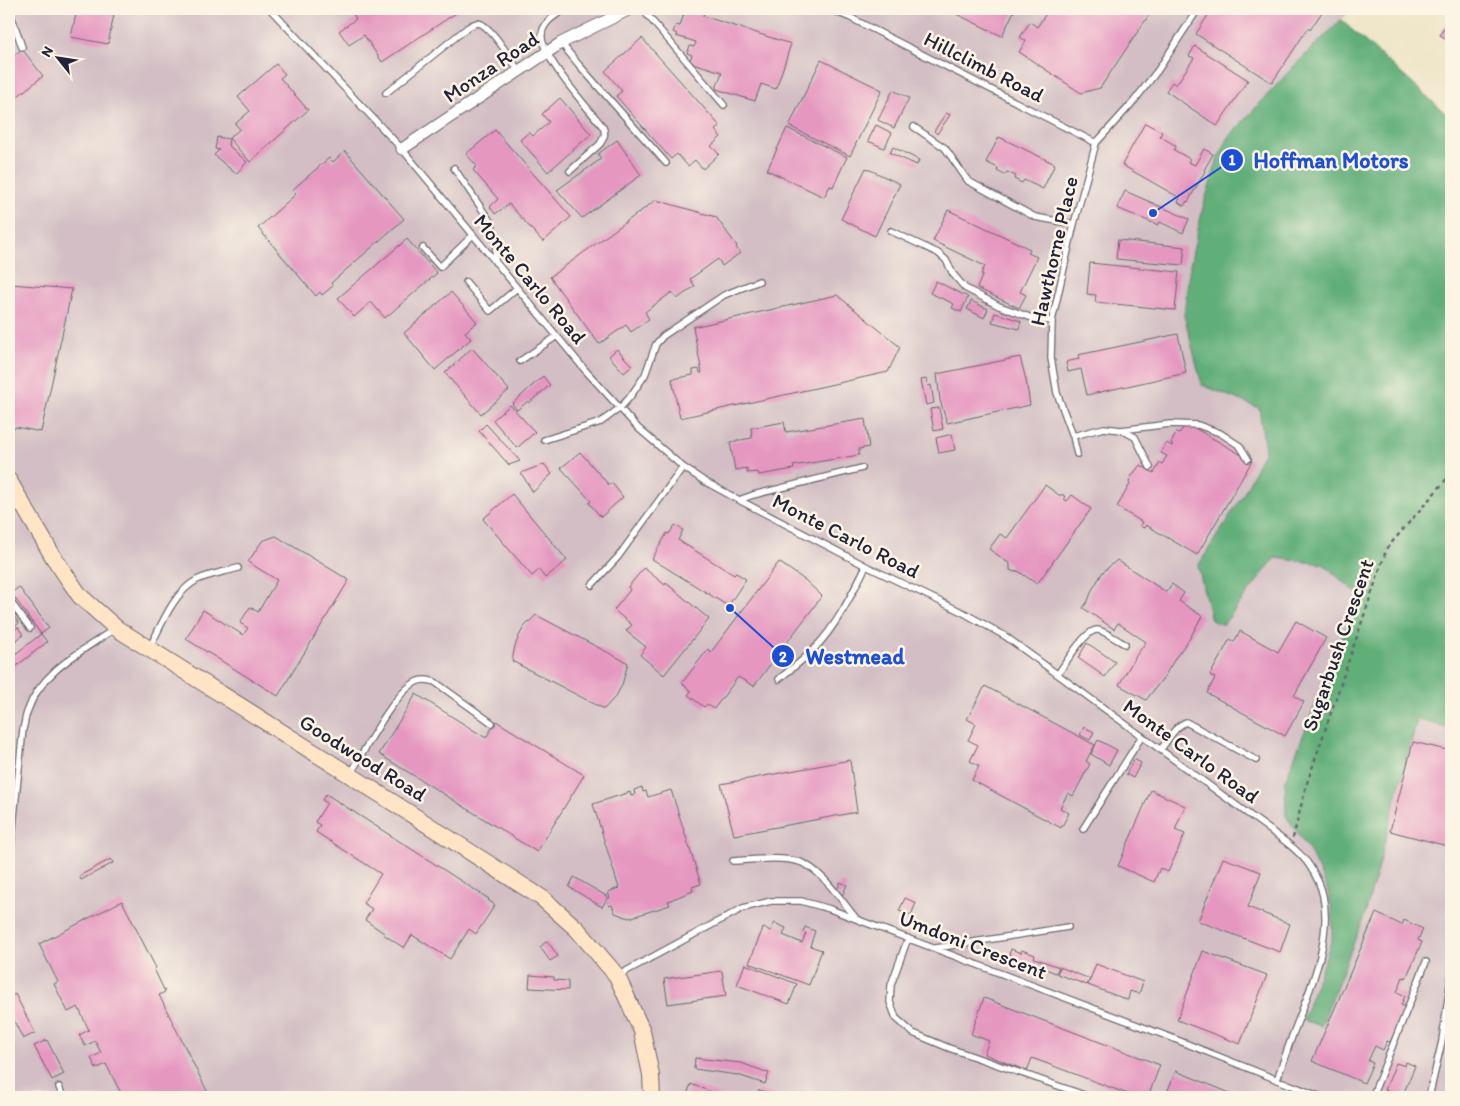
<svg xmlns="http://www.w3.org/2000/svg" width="1460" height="1106" font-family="Itim,sans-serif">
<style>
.industrial{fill:#d2bec4}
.forest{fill:#61ae78;stroke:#42685a}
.building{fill:#e597c0}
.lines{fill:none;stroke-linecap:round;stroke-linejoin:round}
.lane-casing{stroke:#6a676d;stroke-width:8}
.street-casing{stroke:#6a676d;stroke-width:13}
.secondary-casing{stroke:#6a676d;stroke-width:18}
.path{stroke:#6a676d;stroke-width:2.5;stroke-dasharray:4 4;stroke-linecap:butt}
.lane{stroke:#fff;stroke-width:5.5}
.street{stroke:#fff;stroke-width:11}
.secondary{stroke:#ffe4c6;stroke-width:16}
.labels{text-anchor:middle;stroke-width:5;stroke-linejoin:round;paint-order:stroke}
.street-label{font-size:21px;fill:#22223b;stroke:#fcf5e5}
.leader{fill:none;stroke:#1d4ed8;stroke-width:2}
.callout-dot{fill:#1d4ed8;stroke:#fcf5e5;stroke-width:2}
.mark-label{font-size:15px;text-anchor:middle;font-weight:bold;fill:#fff}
.callout-label{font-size:22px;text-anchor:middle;font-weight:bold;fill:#1d4ed8;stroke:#fcf5e5;stroke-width:5;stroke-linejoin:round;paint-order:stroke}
</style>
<rect width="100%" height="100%" fill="#fcf5e5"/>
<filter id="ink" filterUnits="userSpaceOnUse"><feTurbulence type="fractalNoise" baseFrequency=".02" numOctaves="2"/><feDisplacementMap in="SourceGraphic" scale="10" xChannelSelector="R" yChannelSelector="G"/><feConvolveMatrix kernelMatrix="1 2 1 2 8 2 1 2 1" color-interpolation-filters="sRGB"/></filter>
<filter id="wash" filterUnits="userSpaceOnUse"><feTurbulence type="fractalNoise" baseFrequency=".0096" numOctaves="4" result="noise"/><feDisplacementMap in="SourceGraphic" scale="20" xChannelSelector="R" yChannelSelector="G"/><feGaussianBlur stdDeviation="1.12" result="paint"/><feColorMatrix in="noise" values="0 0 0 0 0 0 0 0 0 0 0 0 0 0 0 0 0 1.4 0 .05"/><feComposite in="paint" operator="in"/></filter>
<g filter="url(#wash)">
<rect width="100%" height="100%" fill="#f0e6c9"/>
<path class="industrial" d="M 9,9 L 1353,9 L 1341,20 L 1451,118 L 1451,1097 L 9,1097 Z"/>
<path class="forest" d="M 1341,20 L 1451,118 L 1451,728 L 1417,720 L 1366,912 L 1321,1026 L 1303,1020 L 1332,939 L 1332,910 L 1327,888 L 1310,852 L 1286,816 L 1285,781 L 1359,595 L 1323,564 L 1275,558 L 1223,625 L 1211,620 L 1198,566 L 1244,493 L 1265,450 L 1259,408 L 1202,385 L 1184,315 L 1190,265 L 1203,207 L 1218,158 L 1229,137 L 1294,66 Z"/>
<g id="blocks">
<path class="building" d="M 77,9 L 115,9 L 108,44 L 71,37 Z
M 357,9 L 462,9 L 382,62 L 364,35 L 349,45 L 339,31 L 356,19 L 352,12 Z
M 677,9 L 705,9 L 703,16 L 791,44 L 776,89 L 761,84 L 755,101 L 716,89 L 722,72 L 689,62 L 692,55 L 687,53 L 690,46 L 694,47 L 696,42 L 676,36 L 677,34 L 673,32 L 676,25 L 680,26 L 684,14 L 676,11 Z
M 946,9 L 1015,9 L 1002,36 Z
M 1049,9 L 1153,9 L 1100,88 L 1081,93 L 1019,52 L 1026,41 L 1020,37 L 1030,22 L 1037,27 Z
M 1212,9 L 1324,9 L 1310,30 L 1308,28 L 1272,83 L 1196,34 Z
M 1445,26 L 1451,29 L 1446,39 L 1440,35 Z
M 642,38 L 720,126 L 715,130 L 721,137 L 711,146 L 719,154 L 703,169 L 695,160 L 688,166 L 677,154 L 671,159 L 616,96 L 622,91 L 605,71 Z
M 1195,46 L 1248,80 L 1217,126 L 1166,91 L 1172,82 L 1176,85 L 1194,58 L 1189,56 Z
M 22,49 L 43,76 L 9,103 L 9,59 Z
M 821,60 L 882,90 L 850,156 L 789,126 Z
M 276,64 L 285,74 L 280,78 L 308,110 L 250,162 L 229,138 L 240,129 L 235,124 L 250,111 L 238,97 Z
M 893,90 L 909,98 L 894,128 L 878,120 Z
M 560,98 L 591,134 L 548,172 L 520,140 L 529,132 L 533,136 L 549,122 L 542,114 Z
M 946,113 L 950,115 L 937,134 L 934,131 Z
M 1145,123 L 1162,132 L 1160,136 L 1176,146 L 1174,150 L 1190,159 L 1188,162 L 1195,165 L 1204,149 L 1213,154 L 1204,170 L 1205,171 L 1188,202 L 1187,201 L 1184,206 L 1178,202 L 1180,198 L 1122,165 Z
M 876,125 L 892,133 L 884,148 L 868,141 Z
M 787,128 L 847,157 L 833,187 L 830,186 L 824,197 L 767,170 Z
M 495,130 L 571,217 L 543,242 L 509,204 L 495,214 L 490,207 L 498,199 L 473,170 L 477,166 L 466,154 Z
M 217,137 L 229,139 L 228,145 L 247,162 L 236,174 L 214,155 L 219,150 L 215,149 Z
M 999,137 L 1055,164 L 1043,189 L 1024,180 L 1022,183 L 1014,179 L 1016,176 L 1007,172 L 1005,175 L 997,171 L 998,168 L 986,162 Z
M 617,140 L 641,175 L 582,218 L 557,190 L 601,159 L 598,154 Z
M 893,147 L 919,160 L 917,165 L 890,153 Z
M 345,151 L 404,219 L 331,283 L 333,286 L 322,295 L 320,292 L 316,296 L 258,228 L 296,194 L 292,190 L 329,158 L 333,162 Z
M 866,168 L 900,184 L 875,236 L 841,219 Z
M 1125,191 L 1189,219 L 1183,233 L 1160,222 L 1158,225 L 1117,208 Z
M 656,200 L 716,217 L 737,246 L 736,247 L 740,253 L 722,266 L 718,259 L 690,279 L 695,286 L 677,299 L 672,292 L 645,312 L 649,319 L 631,332 L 626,325 L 599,344 L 550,277 Z
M 948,210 L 1030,249 L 1028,253 L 1037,257 L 1020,292 L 1026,295 L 1019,308 L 977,288 L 983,274 L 981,274 L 985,266 L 933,241 Z
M 407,239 L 437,273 L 385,318 L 371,302 L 354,317 L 338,298 Z
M 1118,240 L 1185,247 L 1183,265 L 1116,259 Z
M 1090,263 L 1179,272 L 1175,310 L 1095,302 L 1096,295 L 1087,294 Z
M 936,281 L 968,297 L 961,312 L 952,308 L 954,304 L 930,293 Z
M 11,284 L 72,289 L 41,432 L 16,427 L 13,429 L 9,429 L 9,417 L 11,417 L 12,410 L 9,406 L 9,286 Z
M 451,292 L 477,322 L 465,332 L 471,339 L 435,370 L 404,333 Z
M 837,295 L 900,347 L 888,372 L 680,418 L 672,379 L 693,375 L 693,370 L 699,369 L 700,373 L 702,373 L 693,327 Z
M 971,301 L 988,309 L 984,318 L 967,309 Z
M 995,313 L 1021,321 L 1019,329 L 992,322 Z
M 1178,334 L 1186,373 L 1087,395 L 1081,369 L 1068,372 L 1066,362 L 1079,359 L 1078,355 Z
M 472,348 L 509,390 L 481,414 L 445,373 Z
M 617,349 L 632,366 L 624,373 L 609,356 Z
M 1020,357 L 1026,380 L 1030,405 L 947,423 L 940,400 L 937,374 Z
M 543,376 L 550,385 L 529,403 L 528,401 L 517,410 L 512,404 Z
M 926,379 L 928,386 L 931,385 L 934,403 L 926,405 L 921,380 Z
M 510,405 L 535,432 L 517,448 L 493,420 Z
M 939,408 L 943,429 L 934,431 L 930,409 Z
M 865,419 L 869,447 L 859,449 L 859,455 L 793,466 L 794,469 L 759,475 L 758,472 L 747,473 L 747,468 L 735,470 L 730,442 L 752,438 L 751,428 L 784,422 L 786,432 Z
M 1186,423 L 1252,461 L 1197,555 L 1146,525 L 1144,528 L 1140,526 L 1142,522 L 1117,507 L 1130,484 L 1129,482 L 1131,477 L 1140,465 L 1154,473 L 1160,463 L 1162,464 L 1167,456 L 1161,453 L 1166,443 L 1172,446 L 1173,445 L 1171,443 L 1177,432 L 1179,434 Z
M 486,424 L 520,461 L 509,465 L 479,431 Z
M 952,434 L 955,450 L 939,453 L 936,438 Z
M 580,452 L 609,485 L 612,483 L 623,497 L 601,517 L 589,503 L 591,501 L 561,468 Z
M 544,464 L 552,474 L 533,492 L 521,473 Z
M 1045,485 L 1059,495 L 1064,495 L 1065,500 L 1067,501 L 1072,495 L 1091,509 L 1037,584 L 1018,571 L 1014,572 L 1010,570 L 1010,564 L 989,549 L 1000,534 L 1007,538 Z
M 512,494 L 567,560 L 545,578 L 539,570 L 532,576 L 483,519 Z
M 675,525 L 683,530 L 678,540 L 734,575 L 736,573 L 746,579 L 728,606 L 652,559 L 667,533 L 669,534 Z
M 276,536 L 349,580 L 278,696 L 186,639 L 203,610 L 243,635 L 248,628 L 240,623 L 250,607 L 258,612 L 277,580 L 248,562 L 262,541 Z
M 1117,560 L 1166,592 L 1172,584 L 1184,593 L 1179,601 L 1202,616 L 1190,638 L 1176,657 L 1164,677 L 1146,700 L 1119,685 L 1135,657 L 1146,642 L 1118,623 L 1114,629 L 1083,608 L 1088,601 L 1092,590 L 1098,580 L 1103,572 Z
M 779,562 L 806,581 L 822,596 L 754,686 L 738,677 L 714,709 L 707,704 L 704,707 L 688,695 L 691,691 L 682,683 L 708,649 L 711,652 Z
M 644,568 L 665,585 L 666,583 L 709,619 L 664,675 L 640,655 L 646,647 L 626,631 L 632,625 L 614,610 L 630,590 L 628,587 Z
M 19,587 L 49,628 L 41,634 L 11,593 Z
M 11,612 L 19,623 L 12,629 L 9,625 L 9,614 Z
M 536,615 L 628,663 L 622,685 L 616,696 L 604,709 L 512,661 L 515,646 L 519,636 L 524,627 Z
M 1296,621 L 1326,638 L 1294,696 L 1304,702 L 1285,736 L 1207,693 L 1215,678 L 1210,675 L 1230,639 L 1234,642 L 1240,631 L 1278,652 Z
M 18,627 L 23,635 L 9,646 L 9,634 Z
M 41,634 L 47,642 L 9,672 L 9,659 Z
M 1087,643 L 1115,662 L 1105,677 L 1078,658 Z
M 985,686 L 1095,745 L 1086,761 L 1090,764 L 1073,796 L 1068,793 L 1060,808 L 1069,813 L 1061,828 L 972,780 L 979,766 L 970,761 L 978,745 L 968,740 L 976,724 L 967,719 Z
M 416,694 L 486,738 L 496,721 L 584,775 L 537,852 L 379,754 Z
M 1084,727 L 1094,732 L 1090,740 L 1080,735 Z
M 1098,740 L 1117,750 L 1109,765 L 1091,754 Z
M 1413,742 L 1451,751 L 1451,847 L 1390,831 Z
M 1134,759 L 1141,763 L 1133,778 L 1126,774 Z
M 850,760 L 857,812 L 734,835 L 721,784 Z
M 642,787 L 643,792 L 646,791 L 648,797 L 671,790 L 701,884 L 692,887 L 693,891 L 668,901 L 670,905 L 629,918 L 615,913 L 612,905 L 609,906 L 607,899 L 610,898 L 608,892 L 619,888 L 593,804 L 630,792 L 631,796 L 635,795 L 634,790 Z
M 1151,790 L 1185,806 L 1175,830 L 1185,834 L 1168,872 L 1160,868 L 1154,882 L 1118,866 Z
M 326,794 L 489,899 L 488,900 L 495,905 L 476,934 L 469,929 L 450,959 L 412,935 L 404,948 L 383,934 L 384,933 L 365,920 L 372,909 L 363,903 L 381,874 L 316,832 L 320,825 L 315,822 L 327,803 L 322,800 Z
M 1223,858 L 1261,872 L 1248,907 L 1290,924 L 1280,952 L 1198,921 Z
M 111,859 L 113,863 L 81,880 L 79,876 Z
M 574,877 L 608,897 L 602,907 L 569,887 Z
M 840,882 L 847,885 L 842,896 L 836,894 Z
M 905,898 L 916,903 L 911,915 L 899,911 Z
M 122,901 L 156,968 L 154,969 L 165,992 L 159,995 L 210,1097 L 123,1097 L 106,1064 L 96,1069 L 91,1058 L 101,1053 L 95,1041 L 85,1046 L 79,1035 L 89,1030 L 78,1007 L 68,1012 L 54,984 L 58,982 L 39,944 Z
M 1376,913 L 1402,925 L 1404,920 L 1423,929 L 1418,940 L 1422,942 L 1406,978 L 1403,977 L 1397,992 L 1405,996 L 1401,1005 L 1406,1007 L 1390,1042 L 1387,1041 L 1383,1050 L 1375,1046 L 1368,1061 L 1373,1063 L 1364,1083 L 1312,1061 Z
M 774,923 L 786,928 L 783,935 L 802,943 L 806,933 L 803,932 L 805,927 L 815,931 L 810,946 L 822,950 L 809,985 L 749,963 L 763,928 L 771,931 Z
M 547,941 L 558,956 L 550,961 L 540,947 Z
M 1011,949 L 1021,953 L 1022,950 L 1035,955 L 1034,958 L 1059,967 L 1056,973 L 1009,955 Z
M 1203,951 L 1267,975 L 1240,1044 L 1177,1020 Z
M 745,964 L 797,984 L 789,1004 L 737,985 Z
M 1096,964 L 1143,982 L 1139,994 L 1130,991 L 1128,1000 L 1088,985 Z
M 1060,967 L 1090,979 L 1087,985 L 1057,974 Z
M 722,971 L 726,996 L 668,1004 L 664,979 Z
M 530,975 L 554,977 L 554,980 L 568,981 L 568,990 L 529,988 Z
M 15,994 L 35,1033 L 23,1039 L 9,1011 L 9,998 Z
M 984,998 L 1160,1065 L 1148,1097 L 1136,1097 L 1032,1058 L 1027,1071 L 984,1054 L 989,1041 L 971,1034 Z
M 47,1040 L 64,1074 L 52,1080 L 34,1046 Z
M 695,1058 L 741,1063 L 769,1073 L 765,1084 L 738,1075 L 694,1069 Z
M 1406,1062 L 1415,1066 L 1402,1097 L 1385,1090 L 1396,1063 L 1405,1066 Z
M 1176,1071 L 1230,1093 L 1229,1097 L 1165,1097 Z
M 691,1084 L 724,1097 L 686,1097 Z
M 759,1090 L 779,1097 L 756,1097 Z"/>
</g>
</g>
<g filter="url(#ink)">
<use href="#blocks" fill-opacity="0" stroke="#6a676d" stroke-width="1"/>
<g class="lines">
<defs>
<path id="lane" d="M 9,9 L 22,47
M 270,9 L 402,149 L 585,370 L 638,428 L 683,467 L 704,481 L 739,500 L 866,566 L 964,613 L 1005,636 L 1266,827 C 1280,838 1299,850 1309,865 C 1315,874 1321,885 1323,896 C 1332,939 1311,987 1296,1026 C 1289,1044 1283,1062 1277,1080
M 565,9 C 556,15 543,22 542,34 C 539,55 589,109 603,127 C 606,134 604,138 600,144 L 570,171
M 642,9 L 724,105
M 829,9 L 851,18 L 1096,143
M 561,43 L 579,65 L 666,163
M 386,93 L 467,28 C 470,26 474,23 478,23 C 490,24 512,61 519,71
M 914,127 L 945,148 L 968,181 L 1035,217 L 1074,224
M 454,168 L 492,224 L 496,243 L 495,262
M 891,231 L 938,253 L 946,260 L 953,274 L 965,288 L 999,306 L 1035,319 L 1052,321
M 423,248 L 440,267 L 473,235
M 466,282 L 490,311 L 517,288
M 520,361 L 557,336
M 1121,430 L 1170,424 L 1198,425 L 1220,433 L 1240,446 L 1248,459
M 1073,436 L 1104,428 L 1121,430 L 1135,437 L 1150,467
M 544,440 L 601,422 L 620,408 L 630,397 L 645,375 L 656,344 L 663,336 L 724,295 L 759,281
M 1077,454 L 1073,436 L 1057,393 L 1051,358 L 1052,321 L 1074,224 L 1096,143 L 1134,101 L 1158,70 L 1198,9
M 739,500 L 753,495 L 862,468
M 592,585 L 618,557 L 683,467
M 9,600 L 30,628
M 150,647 C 162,624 173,593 197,580 C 209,574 225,572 238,568
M 1058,674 C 1065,664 1085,630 1097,630 C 1104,630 1118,641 1125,644
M 779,679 C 791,669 804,660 815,648 C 837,625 852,594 866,566
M 1161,749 C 1168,740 1175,726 1186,722 L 1256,760
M 351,773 C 365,750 393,694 416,682 C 422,679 429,680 435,682 L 492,723
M 1083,829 L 1142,736
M 733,861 C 755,860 779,856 800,862 C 821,869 841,900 855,917
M 9,866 L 23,729 C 25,723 25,716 28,710 C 41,671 83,651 114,629
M 908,938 L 891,985 L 890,1002 L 896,1018 L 913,1033 L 949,1048 L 1090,1097
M 936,948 L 1068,927
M 619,975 L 743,908 L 771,901 L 801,901 L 830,909 L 856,919 L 1172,1038 L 1321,1097
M 59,1087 L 63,1097
M 1372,1097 L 1426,962
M 1429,1097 L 1442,1041 L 1451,978"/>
<path id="street" d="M 402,149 L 561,43 L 630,9"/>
<path id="secondary" d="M 9,481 L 54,558 L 80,596 L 116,628 L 350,775 L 542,898 L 577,929 L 617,976 L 642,1031 L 651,1075 L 652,1097"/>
</defs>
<use href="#lane" class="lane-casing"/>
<use href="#street" class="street-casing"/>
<use href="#secondary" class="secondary-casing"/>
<path class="path" d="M 1293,838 L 1306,786 L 1387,548 L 1451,474"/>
<use href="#lane" class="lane"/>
<use href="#street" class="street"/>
<use href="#secondary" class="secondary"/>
</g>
</g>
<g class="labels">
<g class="street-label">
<text transform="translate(491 67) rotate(-34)" y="7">Monza Road</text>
<text transform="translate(984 67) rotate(27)" y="7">Hillclimb Road</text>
<text transform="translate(1054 251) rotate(-77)" y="7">Hawthorne Place</text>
<text transform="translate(530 279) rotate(50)" y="7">Monte Carlo Road</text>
<text transform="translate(846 536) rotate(27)" y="7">Monte Carlo Road</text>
<text transform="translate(1338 645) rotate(-71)" y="7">Sugarbush Crescent</text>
<text transform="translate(1191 751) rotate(36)" y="7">Monte Carlo Road</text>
<text transform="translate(363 758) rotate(32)" y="7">Goodwood Road</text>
<text transform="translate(973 945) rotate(21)" y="7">Umdoni Crescent</text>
</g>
</g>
<path class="leader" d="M1153 213L1232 160M730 608L783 656"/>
<g class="callout-dot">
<circle cx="1153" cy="213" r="5"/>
<circle cx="730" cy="608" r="5"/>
<circle cx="1232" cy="160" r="12"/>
<circle cx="783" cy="656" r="12"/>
</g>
<g class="mark-label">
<text x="1232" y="165">1</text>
<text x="783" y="662">2</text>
</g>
<g class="callout-label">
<text x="1331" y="168">Hoffman Motors</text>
<text x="855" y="664">Westmead</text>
</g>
<rect width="1460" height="1106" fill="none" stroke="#fcf5e5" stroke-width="30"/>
<g transform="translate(58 58) rotate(300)" stroke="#fcf5e5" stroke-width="4" paint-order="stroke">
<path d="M0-4L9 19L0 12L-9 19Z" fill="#22223b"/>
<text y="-8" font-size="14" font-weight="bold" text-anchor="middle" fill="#22223b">N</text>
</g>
</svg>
